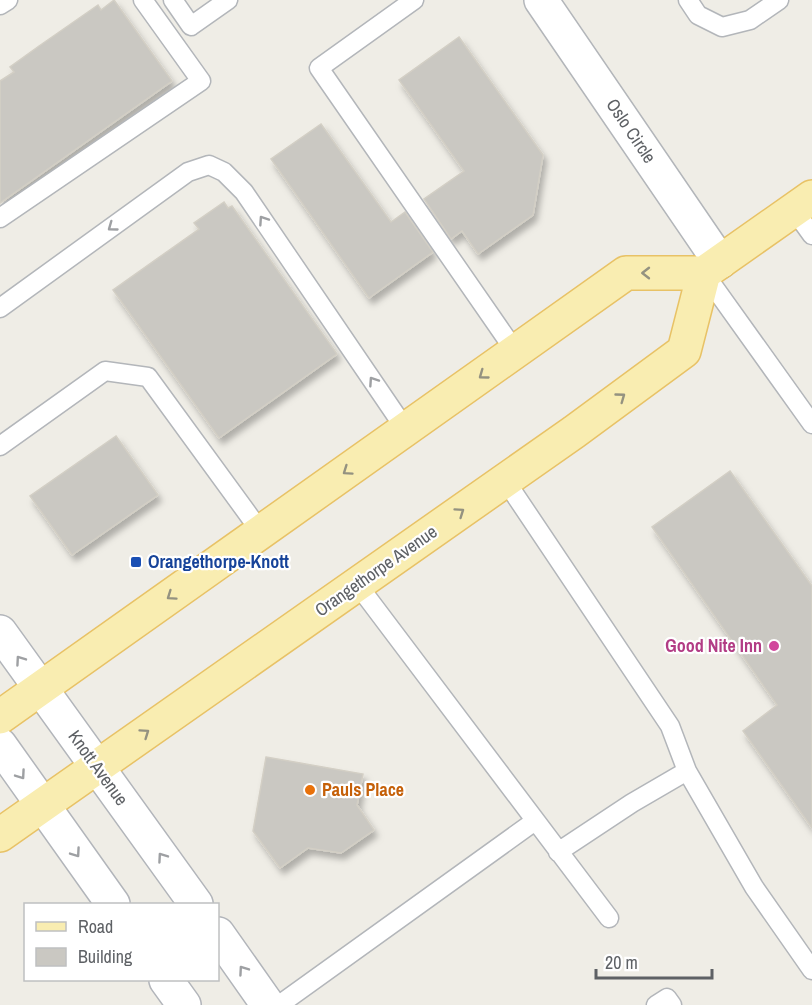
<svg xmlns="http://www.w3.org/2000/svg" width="812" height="1005" font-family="'Archivo Narrow',sans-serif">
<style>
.building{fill:#cac8c2;stroke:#d3cfc5;stroke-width:1.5;filter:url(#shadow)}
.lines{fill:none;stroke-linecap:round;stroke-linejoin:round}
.service-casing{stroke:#b3b6ba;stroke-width:21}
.minor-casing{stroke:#b3b6ba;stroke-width:36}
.secondary-casing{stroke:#b2b5ba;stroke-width:36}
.primary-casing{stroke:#e8c266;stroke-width:36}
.service{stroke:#fff;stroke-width:18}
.minor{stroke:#fff;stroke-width:33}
.secondary{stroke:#fff;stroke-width:33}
.primary{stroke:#f9edb1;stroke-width:33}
.oneway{stroke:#9ea0a3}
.oneway2{stroke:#949280}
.transit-dot{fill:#1a4fb4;stroke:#fff;stroke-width:2}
.hotel-dot{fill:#d1479c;stroke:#fff;stroke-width:2}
.food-dot{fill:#e8710a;stroke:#fff;stroke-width:2}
.labels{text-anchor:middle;stroke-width:4.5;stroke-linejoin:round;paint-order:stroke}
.street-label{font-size:18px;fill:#5e6165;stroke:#fff}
.transit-label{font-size:18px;font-weight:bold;fill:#164399;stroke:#fff;text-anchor:start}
.hotel-label{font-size:18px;font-weight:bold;fill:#b23c85;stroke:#fff;text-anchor:end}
.food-label{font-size:18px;font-weight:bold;fill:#c56008;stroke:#fff;text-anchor:start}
</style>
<defs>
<filter id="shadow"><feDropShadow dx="3.5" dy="6" stdDeviation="3" flood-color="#0004"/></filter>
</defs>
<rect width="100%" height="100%" fill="#efede6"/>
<path class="building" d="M 114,0 L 172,81 L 0,203 L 0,81 L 14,72 L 10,67 L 39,46 L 98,5 L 101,10 Z
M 459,37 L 543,155 L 533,215 L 478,254 L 462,231 L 451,239 L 424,199 L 464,171 L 399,80 Z
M 321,124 L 391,222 L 405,212 L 433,252 L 369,298 L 271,159 Z
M 224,202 L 228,208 L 232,206 L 337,354 L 219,438 L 113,290 L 199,229 L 194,223 Z
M 116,436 L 158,495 L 72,555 L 30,496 Z
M 730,471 L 812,586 L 812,828 L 743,731 L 777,705 L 652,527 Z
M 266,757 L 363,774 L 357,805 L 374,830 L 341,853 L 308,848 L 280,868 L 253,831 Z"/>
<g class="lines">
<defs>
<path id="service" d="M 173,0 L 191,26 L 228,0
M 414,0 L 319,68 L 515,351
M 688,0 L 698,15 L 722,27 L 750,20 L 779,0
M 0,5 L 8,0
M 794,210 L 812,235
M 0,218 L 201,81 L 143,0
M 704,273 L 812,424
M 0,308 L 188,172 L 209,165 L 224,172 L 244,192 L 406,430
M 0,446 L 105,371 L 148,377 L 261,532
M 505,480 L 670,726 L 687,771 L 754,887 L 812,970
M 357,584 L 609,918
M 558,852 L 632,803 L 687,771
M 279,1005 L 535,821
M 656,1005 L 667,998 L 672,1005"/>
<path id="minor" d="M 541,0 L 720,262"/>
<path id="secondary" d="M 0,632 L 196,904
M 0,745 L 113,904
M 218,934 L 268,1005
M 166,980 L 184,1005"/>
<path id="primary" d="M 0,717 L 626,273 L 704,273 L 812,197
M 0,835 L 574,432 L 684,351 L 704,273"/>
</defs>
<use href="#service" class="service-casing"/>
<use href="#minor" class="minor-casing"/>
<use href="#secondary" class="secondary-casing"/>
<use href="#primary" class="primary-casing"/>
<use href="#service" class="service"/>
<use href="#minor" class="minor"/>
<use href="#secondary" class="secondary"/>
<use href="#primary" class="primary"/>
</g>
<defs><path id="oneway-chevron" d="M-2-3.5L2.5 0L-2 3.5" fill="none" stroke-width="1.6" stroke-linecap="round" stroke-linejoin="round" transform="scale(1.5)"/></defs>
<g class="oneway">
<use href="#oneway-chevron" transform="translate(263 220) rotate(-124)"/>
<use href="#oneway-chevron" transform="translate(112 227) rotate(144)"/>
<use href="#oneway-chevron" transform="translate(373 381) rotate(-124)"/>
<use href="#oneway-chevron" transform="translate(20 660) rotate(-125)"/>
<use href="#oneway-chevron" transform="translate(21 775) rotate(55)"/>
<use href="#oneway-chevron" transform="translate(76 853) rotate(55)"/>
<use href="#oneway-chevron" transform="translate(162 857) rotate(-125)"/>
<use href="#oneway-chevron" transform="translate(243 970) rotate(-125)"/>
</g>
<g class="oneway2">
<use href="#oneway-chevron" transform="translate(646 273) rotate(180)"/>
<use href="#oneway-chevron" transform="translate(483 375) rotate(144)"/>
<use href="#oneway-chevron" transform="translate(621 397) rotate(-36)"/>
<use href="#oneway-chevron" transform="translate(347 471) rotate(145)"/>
<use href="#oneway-chevron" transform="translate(460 512) rotate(-35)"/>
<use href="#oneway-chevron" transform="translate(171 596) rotate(145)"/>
<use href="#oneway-chevron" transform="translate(145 733) rotate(-35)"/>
</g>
<rect class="transit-dot" x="130" y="556" width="12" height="12" rx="3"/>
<circle class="hotel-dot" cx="774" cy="646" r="6"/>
<circle class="food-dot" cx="310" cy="790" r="6"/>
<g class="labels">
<g class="street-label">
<text transform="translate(631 131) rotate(56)" y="6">Oslo Circle</text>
<text transform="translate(376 571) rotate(-35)" y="6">Orangethorpe Avenue</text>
<text transform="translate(98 768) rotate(54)" y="6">Knott Avenue</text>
</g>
<g class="transit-label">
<text x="148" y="568">Orangethorpe-Knott</text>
</g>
<g class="hotel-label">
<text x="762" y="652">Good Nite Inn</text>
</g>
<g class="food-label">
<text x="322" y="796">Pauls Place</text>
</g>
</g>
<rect x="24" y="903" width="195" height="78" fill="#ffffff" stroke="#bfc0c1" stroke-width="1.5"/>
<rect x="36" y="922" width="30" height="9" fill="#f9edb1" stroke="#bfc0c1" stroke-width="1.5"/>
<text x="78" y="933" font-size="18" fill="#5e6165">Road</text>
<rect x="36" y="948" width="30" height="18" fill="#cac8c2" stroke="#bfc0c1" stroke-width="1.5"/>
<text x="78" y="963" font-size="18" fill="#5e6165">Building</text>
<path d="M596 969v9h116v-9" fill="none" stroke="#5e6165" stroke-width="3"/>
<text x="605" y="969" font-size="18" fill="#5e6165" stroke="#ffffff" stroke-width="4.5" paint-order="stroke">20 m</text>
</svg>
